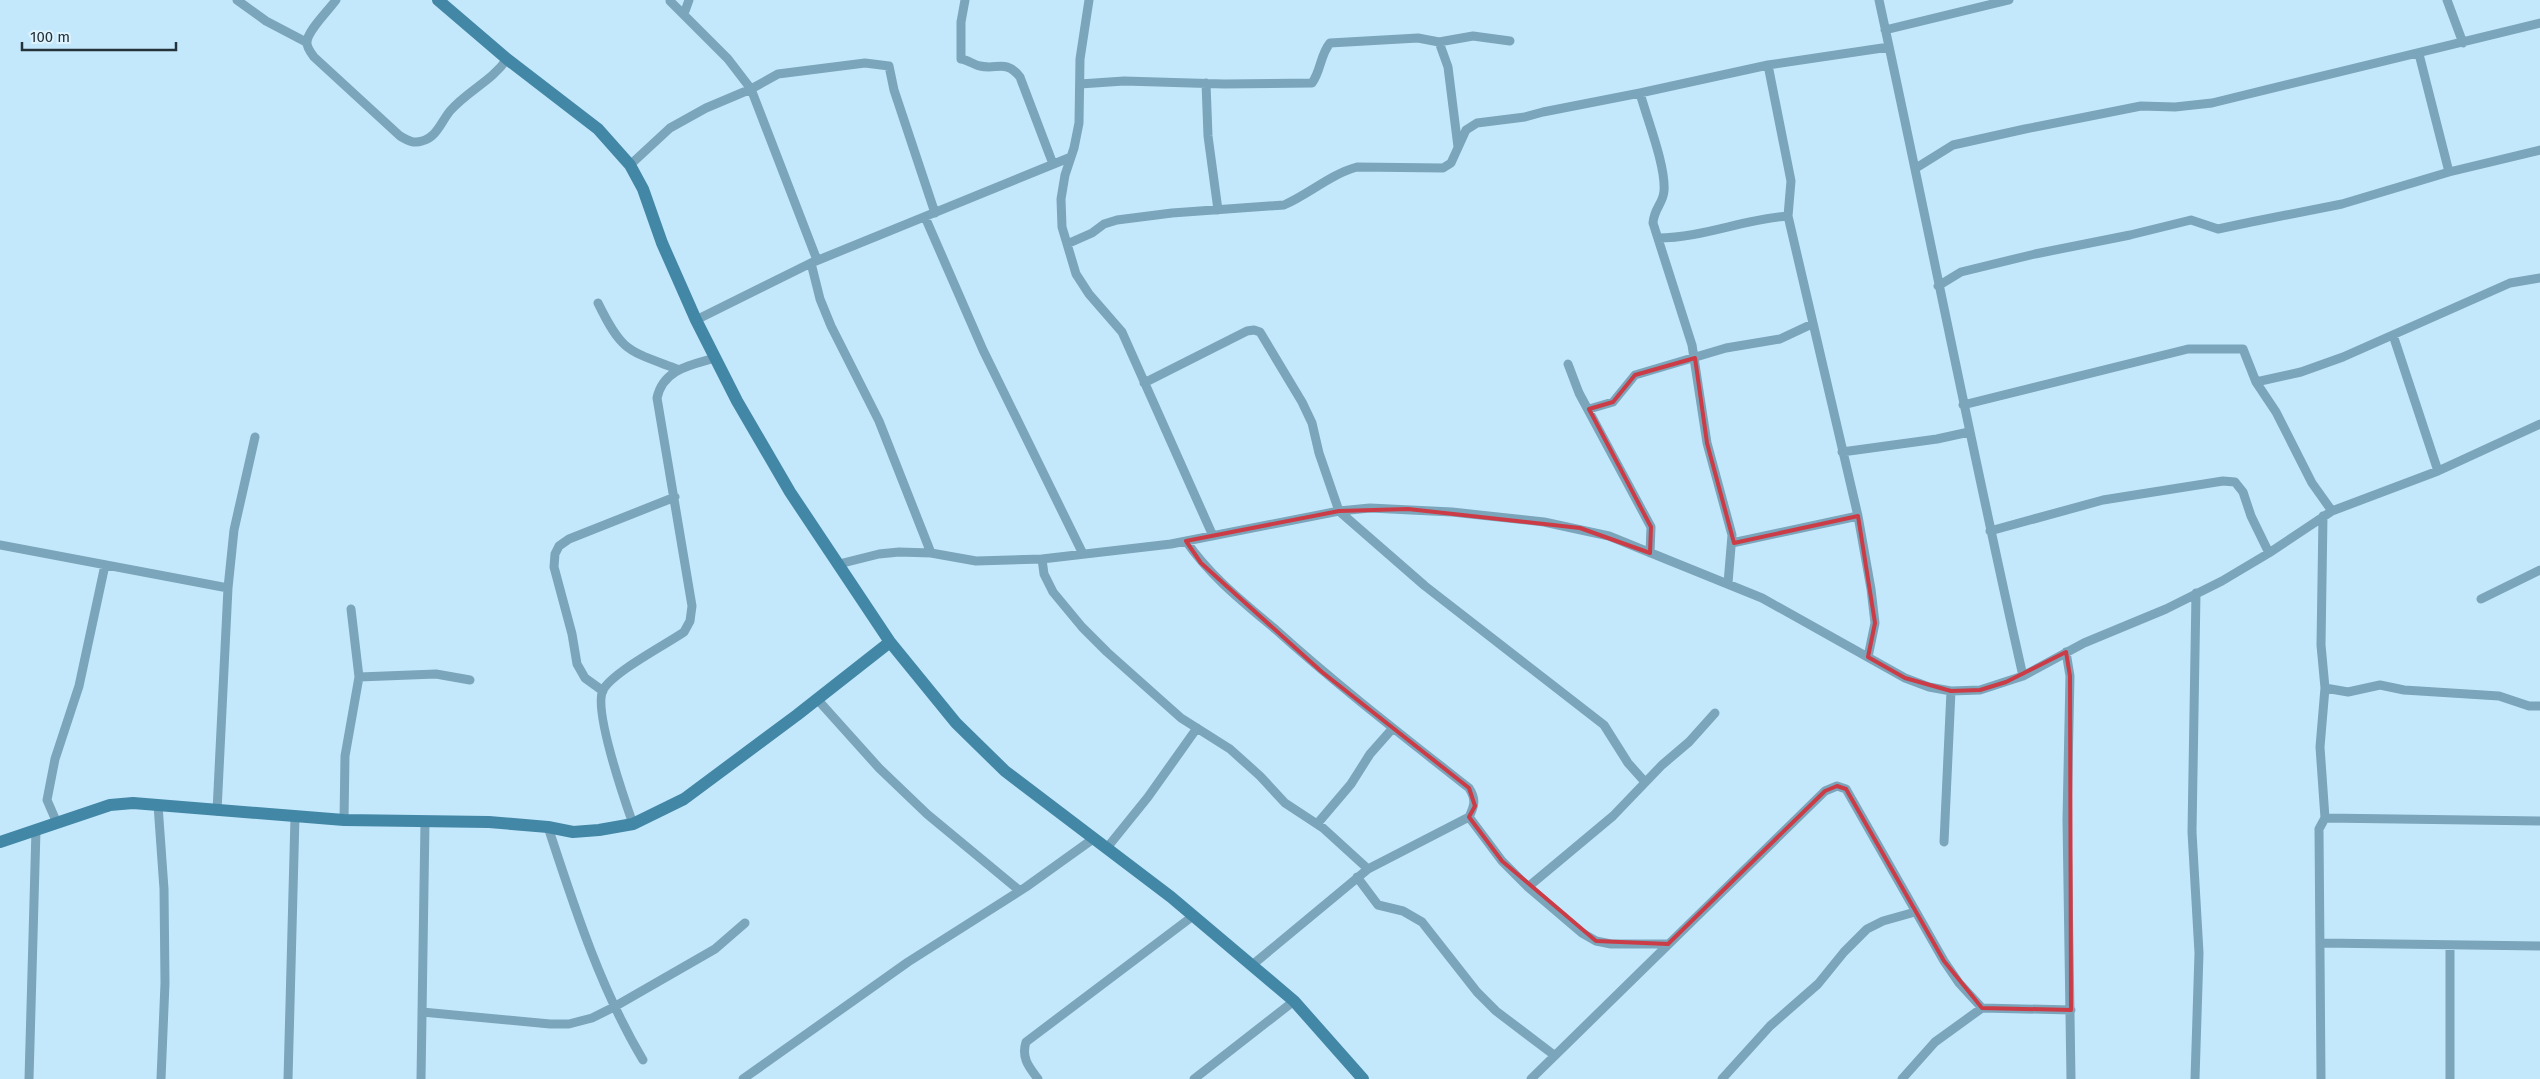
<svg xmlns="http://www.w3.org/2000/svg" width="2540" height="1079" font-family="'Fira Sans',sans-serif">
<style>
.lines{fill:none;stroke-linecap:round;stroke-linejoin:round}
.street{stroke:#7ba5bb;stroke-width:9}
.secondary{stroke:#4387a7;stroke-width:12}
.marked{fill:none;stroke:#cc3c46;stroke-width:4;stroke-linejoin:round}
</style>
<rect width="100%" height="100%" fill="#c4e8fb"/>
<g class="lines">
<path class="street" d="M 237,0 L 266,21 L 306,42
M 336,0 C 329,10 306,32 307,43 C 307,48 311,53 314,57 L 400,136 C 407,140 413,144 422,141 C 437,137 441,122 450,111 C 467,91 492,81 507,59
M 965,0 L 961,22 L 961,59 C 968,60 974,65 980,66 C 997,70 1006,59 1020,77 L 1053,164
M 1089,0 L 1080,59 L 1079,123 L 1074,148 L 1065,175 L 1061,199 L 1062,227 L 1076,274 L 1089,294 L 1122,332 L 1213,536
M 1879,0 C 1928,225 1972,451 2023,676
M 2447,0 L 2463,43
M 670,1 L 728,59 L 751,89 L 817,260
M 684,14 L 689,0
M 1885,30 L 2009,0
M 1439,42 L 1448,67 L 1458,147
M 2419,54 L 2449,172
M 1768,65 L 1791,181 L 1788,216 L 1858,516 L 1871,589 L 1875,623 L 1868,657
M 1206,83 L 1208,136 L 1218,210
M 1080,84 L 1124,81 L 1224,84 L 1312,83 C 1321,71 1320,55 1330,43 L 1418,38 L 1439,42 L 1473,36 L 1510,41
M 1640,93 C 1647,119 1666,166 1664,191 C 1663,204 1654,208 1653,223 L 1692,345 L 1707,443 L 1732,535 L 1728,583
M 630,165 L 670,128 L 706,108 L 751,89 L 778,74 L 865,63 L 889,66 L 894,90 L 935,213
M 1916,168 L 1953,145 L 2025,129 L 2141,106 L 2175,107 L 2212,103 L 2540,23
M 925,217 L 983,350 L 1083,554
M 1658,238 C 1702,238 1744,219 1788,216
M 1067,244 L 1092,233 L 1104,224 L 1117,220 L 1172,213 L 1284,205 C 1309,194 1331,174 1357,167 L 1443,168 L 1451,163 L 1466,130 L 1477,123 L 1525,117 L 1543,112 L 1640,93 L 1768,65 L 1889,47
M 811,263 L 820,299 L 831,326 L 879,421 L 931,553
M 1938,286 L 1961,272 L 2035,254 L 2130,235 L 2191,220 L 2218,229 L 2251,222 L 2342,204 L 2449,172 L 2540,150
M 598,303 C 622,352 627,350 677,369
M 696,320 L 811,263 L 1071,157
M 2393,335 L 2438,471
M 1568,364 L 1579,393 L 1651,527 L 1650,553
M 2256,382 L 2301,372 L 2343,357 L 2510,283 L 2540,278
M 1144,383 L 1247,331 L 1254,330 L 1260,332 L 1302,402 L 1312,423 L 1319,453 L 1339,511 L 1425,586 L 1604,725 L 1628,763 L 1645,782
M 1963,405 L 2188,349 L 2243,349 L 2256,382 L 2276,412 L 2312,483 L 2332,511
M 1589,409 L 1613,402 L 1635,375 L 1726,348 L 1780,339 L 1812,324
M 1842,452 L 1937,439 L 1969,432
M 1990,531 L 2103,500 L 2223,481 L 2235,482 L 2243,492 L 2251,516 L 2269,553
M 1186,541 C 1210,576 1243,602 1275,629 C 1337,685 1403,736 1469,788 C 1476,799 1475,805 1469,817 L 1368,869 L 1251,966
M 1732,543 L 1858,516
M 0,545 L 228,588
M 1042,559 L 1044,574 L 1053,592 L 1082,627 L 1107,652 L 1181,718 L 1230,749 L 1260,776 L 1285,803 L 1323,828 L 1368,869
M 839,564 L 879,554 L 899,552 L 931,553 L 976,561 L 1042,559 L 1171,544 L 1339,511 L 1370,508 L 1452,512 L 1544,522 L 1609,536 L 1762,598 L 1905,678 L 1929,687 L 1951,691 L 1980,690 L 2023,676 L 2084,643 L 2166,609 L 2222,581 L 2269,553 L 2332,511 L 2438,471 L 2540,424
M 2481,599 L 2540,570
M 2066,652 L 2070,676 L 2067,820 L 2071,1079
M 359,677 L 436,674 L 470,680
M 2325,688 L 2348,692 L 2380,685 L 2404,690 L 2499,696 L 2529,706 L 2540,706
M 603,691 L 585,678 L 577,664 L 572,634 L 554,567 L 555,554 L 559,546 L 569,539 L 675,497
M 817,699 L 879,768 L 927,814 L 1020,891
M 158,805 L 164,889 L 165,983 L 161,1079
M 217,811 L 228,588 L 234,530 L 255,437
M 1469,817 L 1502,861 L 1528,887 L 1582,933 L 1596,941 L 1611,944 L 1668,944
M 2325,818 L 2540,821
M 344,820 L 345,756 L 359,677 L 351,609
M 57,823 L 47,800 L 55,759 L 79,686 L 105,565
M 633,824 C 625,801 593,710 603,690 C 613,672 665,645 684,632 L 690,621 L 692,606 L 657,398 C 663,369 691,365 715,358
M 1317,824 L 1351,784 L 1370,754 L 1393,728
M 548,827 C 574,906 600,988 643,1060
M 1944,842 L 1951,691
M 1106,849 L 1148,797 L 1197,728
M 1357,877 L 1378,905 L 1403,911 L 1422,922 L 1477,992 L 1496,1011 L 1554,1055
M 1528,887 L 1613,816 L 1662,765 L 1689,742 L 1715,713
M 2322,943 L 2540,946
M 422,1012 L 550,1024 L 569,1024 L 592,1018 L 614,1007 L 715,949 L 745,923
M 29,1079 L 36,830
M 288,1079 L 295,817
M 421,1079 L 425,822
M 743,1079 L 908,962 L 1026,887 L 1093,839
M 1038,1079 C 1029,1067 1021,1058 1026,1042 L 1193,916
M 1194,1079 L 1294,1001
M 1531,1079 L 1825,791 L 1837,786 L 1846,789 L 1944,961 L 1959,983 L 1982,1008 L 2071,1010
M 1722,1079 L 1770,1026 L 1818,984 L 1844,952 L 1867,929 L 1883,921 L 1915,912
M 1902,1079 L 1935,1042 L 1982,1008
M 2195,1079 L 2199,953 L 2192,832 L 2196,593
M 2321,1079 L 2319,829 L 2325,818 L 2320,747 L 2325,688 L 2321,645 L 2323,516
M 2450,1079 L 2450,947"/>
<path class="secondary" d="M 438,0 L 507,59 L 598,129 L 630,165 L 643,189 L 662,243 L 696,320 L 737,401 L 790,492 L 890,642 L 956,723 L 1005,771 L 1171,897 L 1294,1001 L 1363,1079
M 0,842 L 110,805 L 133,803 L 344,820 L 489,822 L 548,827 L 573,832 L 599,830 L 633,824 L 684,799 L 797,715 L 890,642"/>
</g>
<path class="marked" d="M 1695,358 L 1707,443 L 1734,543 L 1858,516 L 1875,623 L 1868,657 L 1905,678 L 1951,691 L 1980,690 L 2006,682 L 2066,652 L 2070,676 L 2071,1010 L 1982,1008 L 1944,961 L 1846,789 L 1837,786 L 1825,791 L 1668,944 L 1596,941 L 1502,861 L 1469,817 L 1475,806 L 1469,788 L 1322,672 L 1201,563 L 1186,541 L 1339,511 L 1408,509 L 1580,528 L 1650,553 L 1651,527 L 1589,409 L 1613,402 L 1635,375 Z"/>
<path d="M22 42v8h154v-8" fill="none" stroke="#24323a" stroke-width="2.5"/>
<text x="30" y="42" font-size="15" fill="#24323a" stroke="#ddf3fe" stroke-width="4" paint-order="stroke">100 m</text>
</svg>
